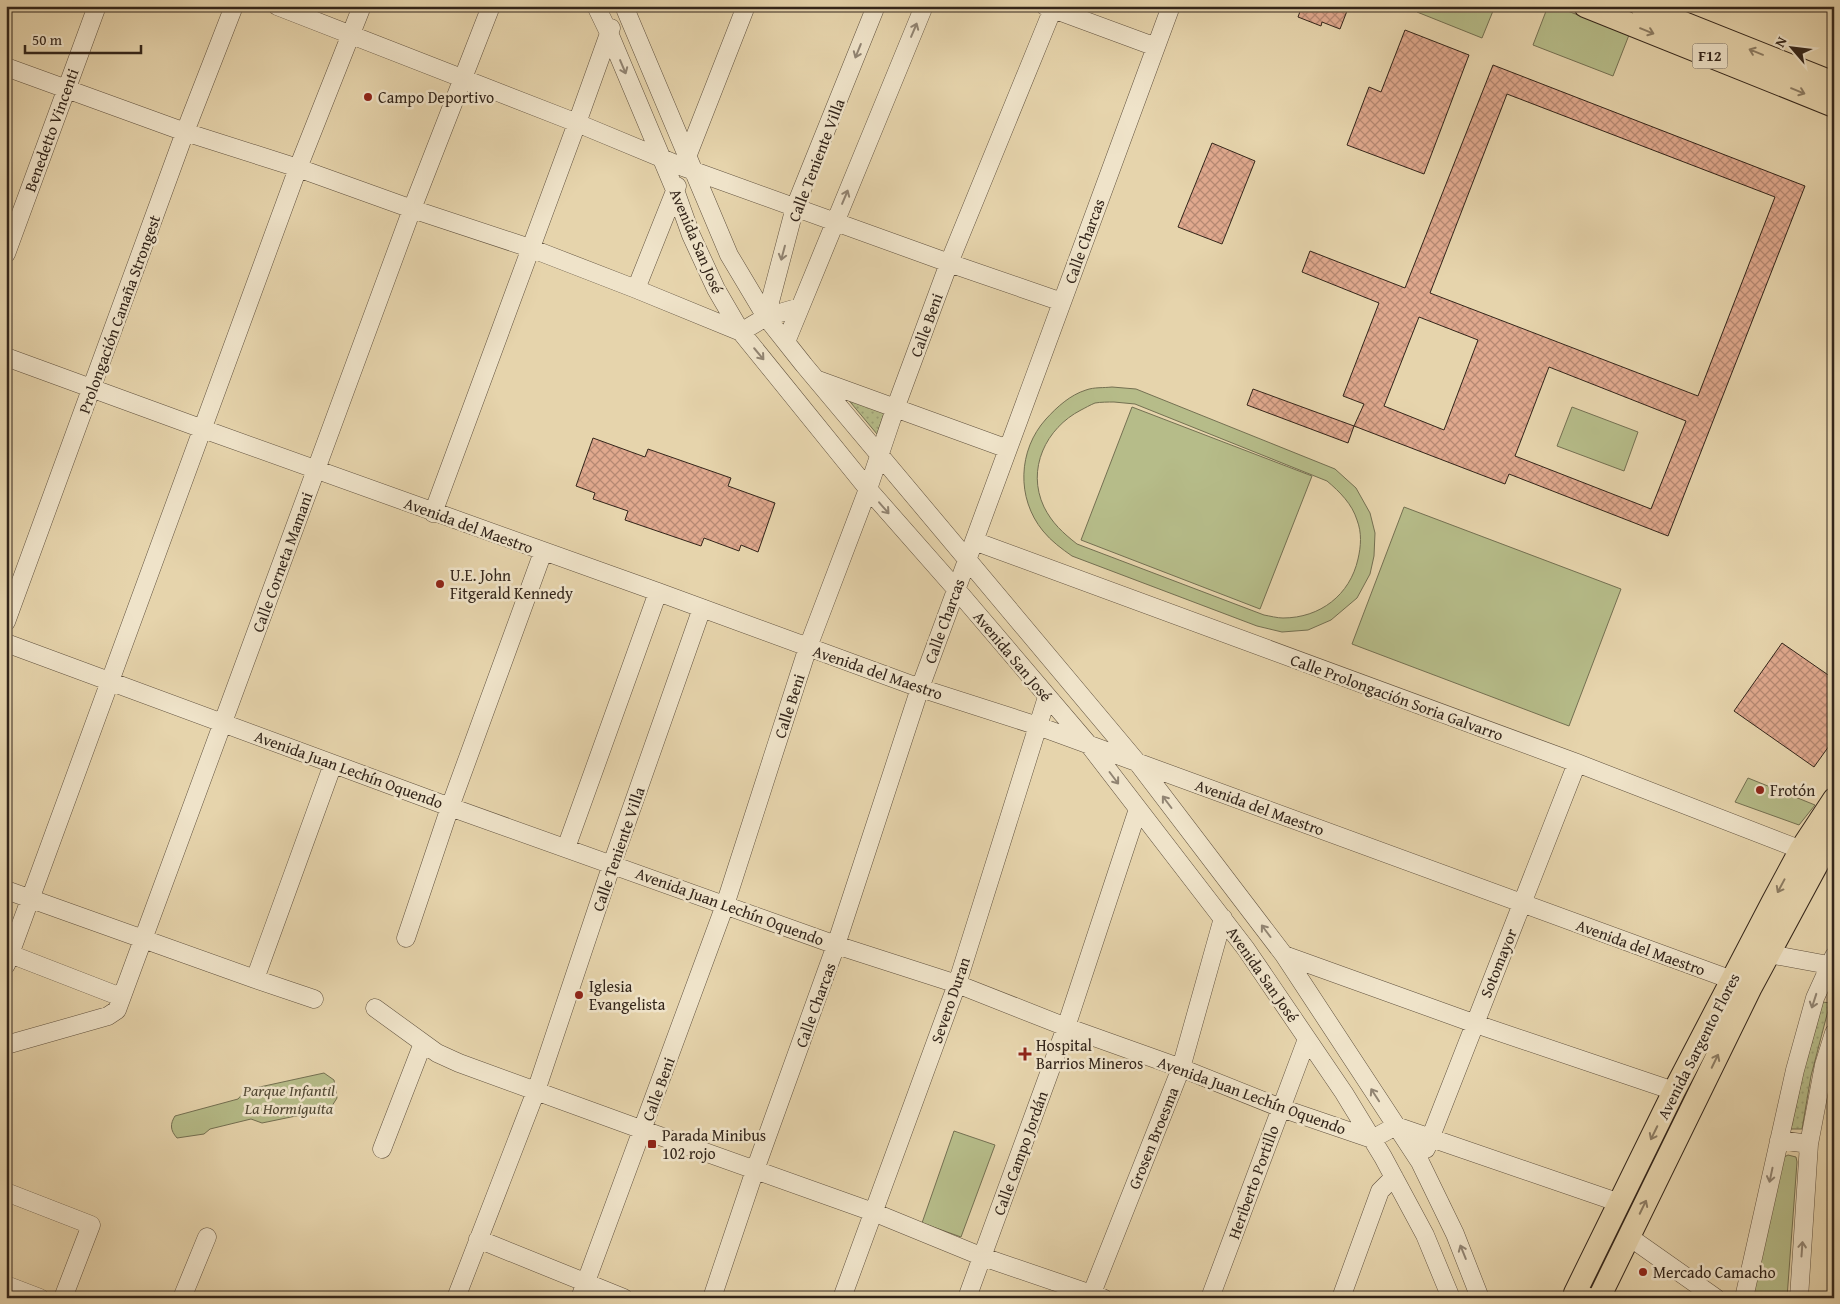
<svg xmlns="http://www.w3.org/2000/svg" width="1840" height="1304" font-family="'Gentium Book Plus',serif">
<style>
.grass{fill:url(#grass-dots);stroke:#747052}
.green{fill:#b6bc89;stroke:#747052;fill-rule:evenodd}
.building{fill:url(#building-cross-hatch);stroke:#33251a;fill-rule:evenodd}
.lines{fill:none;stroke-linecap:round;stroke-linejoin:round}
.minor-casing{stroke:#60513e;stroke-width:19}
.major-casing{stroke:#33251a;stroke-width:24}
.minor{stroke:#efe3c9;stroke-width:18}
.major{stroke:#e6d4ac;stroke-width:22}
.oneway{stroke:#918472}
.oneway2{stroke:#8c7c63}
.poi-dot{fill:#8f2418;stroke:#efe3c9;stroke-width:2}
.labels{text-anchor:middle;stroke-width:5;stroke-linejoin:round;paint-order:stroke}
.shield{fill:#efe3c9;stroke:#6b5e4e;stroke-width:1}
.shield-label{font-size:15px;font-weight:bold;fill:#33251a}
.poi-label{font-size:16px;fill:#33251a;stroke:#efe3c9;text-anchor:start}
.street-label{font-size:16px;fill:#33251a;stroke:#efe3c9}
.park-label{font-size:16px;font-style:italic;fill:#544b36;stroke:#efe3c9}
</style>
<defs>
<pattern id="grass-dots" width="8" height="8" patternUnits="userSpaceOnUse" patternTransform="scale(1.25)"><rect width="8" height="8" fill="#b6bc89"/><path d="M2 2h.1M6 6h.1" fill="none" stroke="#9da176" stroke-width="1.8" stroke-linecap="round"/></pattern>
<pattern id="building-cross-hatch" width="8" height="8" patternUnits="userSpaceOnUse" patternTransform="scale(1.25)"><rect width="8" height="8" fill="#e0a98e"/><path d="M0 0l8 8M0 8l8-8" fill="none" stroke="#b68973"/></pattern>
</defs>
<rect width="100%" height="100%" fill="#e6d4ac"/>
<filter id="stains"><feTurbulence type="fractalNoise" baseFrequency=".004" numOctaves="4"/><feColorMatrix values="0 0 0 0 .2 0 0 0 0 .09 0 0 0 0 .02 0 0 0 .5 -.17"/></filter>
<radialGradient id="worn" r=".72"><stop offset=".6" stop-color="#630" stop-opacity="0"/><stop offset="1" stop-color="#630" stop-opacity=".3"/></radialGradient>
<path class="grass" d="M 846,397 L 884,413 L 877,434 Z
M 1823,1002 L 1830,1003 L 1811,1076 L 1802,1129 L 1791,1129 L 1803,1073 Z"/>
<path class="green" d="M 1419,6 L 1495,6 L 1482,38 L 1417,12 Z
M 1548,6 L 1555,6 L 1629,35 L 1613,76 L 1533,45 Z
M 1112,387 L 1136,389 L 1335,469 L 1356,488 L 1370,513 L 1375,533 L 1374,556 L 1370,574 L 1357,598 L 1331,620 L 1308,630 L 1282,632 L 1257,626 L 1072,556 C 1062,549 1051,541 1043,531 C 1016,498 1018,450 1046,419 C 1057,407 1070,395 1086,390 C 1094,387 1104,388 1112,387 ZM 1114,402 L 1135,404 L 1327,481 C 1340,492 1352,504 1357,520 C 1362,533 1361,546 1358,559 C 1350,595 1320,618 1283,618 C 1277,618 1270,616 1264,615 L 1077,544 C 1063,533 1052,523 1044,507 C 1026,469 1046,428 1081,410 C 1085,408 1090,405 1095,403 C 1101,402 1108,402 1114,402 Z
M 1132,407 L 1312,476 L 1260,609 L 1081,540 Z
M 1572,407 L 1638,432 L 1624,471 L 1557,446 Z
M 1404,507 L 1621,589 L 1569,726 L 1352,644 Z
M 1748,778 L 1815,805 L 1799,825 L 1735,802 Z
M 324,1073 L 334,1080 L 337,1098 L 330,1109 L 262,1123 L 251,1119 L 210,1129 L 204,1134 L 177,1138 C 170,1130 170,1124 175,1116 L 238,1099 L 246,1090 Z
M 954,1131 L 995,1145 L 961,1237 L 922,1223 Z
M 1788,1155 L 1796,1157 L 1797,1162 L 1787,1298 L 1750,1298 L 1784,1157 Z"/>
<path class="building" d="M 1302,6 L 1334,6 L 1347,11 L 1340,29 L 1322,22 L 1321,26 L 1298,17 Z
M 1405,30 L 1469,55 L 1424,174 L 1347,145 L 1369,87 L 1381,92 Z
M 1493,65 L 1805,186 L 1668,536 L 1509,474 L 1505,484 L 1354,426 L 1364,404 L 1343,396 L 1379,303 L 1302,272 L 1310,251 L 1405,288 ZM 1507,94 L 1775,197 L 1698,396 L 1430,293 ZM 1419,317 L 1478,340 L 1444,430 L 1384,406 ZM 1549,367 L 1686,421 L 1651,509 L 1515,456 Z
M 1212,143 L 1255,161 L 1222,244 L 1178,227 Z
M 1253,389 L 1354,426 L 1348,443 L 1247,405 Z
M 593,438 L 645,457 L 648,449 L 731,478 L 728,486 L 775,503 L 758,552 L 741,545 L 739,551 L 704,538 L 701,546 L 625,520 L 628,511 L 593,499 L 595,493 L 576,486 Z
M 1782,643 L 1834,679 L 1834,739 L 1814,767 L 1734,711 Z"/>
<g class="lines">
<defs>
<path id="minor" d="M 277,6 L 577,123 L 683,167 L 949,263 L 1062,302
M 596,6 L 609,33 L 675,190 L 691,235 L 716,289 L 741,332 L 868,489 L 956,589 L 1089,745 L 1246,949 L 1344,1093 L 1383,1157 L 1425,1235 L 1451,1298
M 624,6 L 729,255 L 766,317 L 804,365 L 1137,762 L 1284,955 L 1420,1162 L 1455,1234 L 1480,1298
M 1045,6 L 1156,47
M 6,67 L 185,132 L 298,168 L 412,209 L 530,248 L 636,289 L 741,332 L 766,317 L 800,307
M 685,162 L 746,6
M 6,254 L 97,6
M 636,289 L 677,186
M 766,317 L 795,207 L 876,6
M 786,342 L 924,6
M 6,357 L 203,429 L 658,592 L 920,688 L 1038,726 L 1743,984
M 818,380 L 1008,449
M 433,513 L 577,123 L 611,28
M 974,541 L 1577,763 L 1812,854
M 6,622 L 185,132 L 234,6
M 6,643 L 450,807 L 836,945 L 957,984 L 1066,1027 L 1181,1068 L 1281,1108 L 1372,1139 L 1396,1126 L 1620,1203
M 566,848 L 658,592
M 6,890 L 255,979 L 333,764
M 406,938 L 450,807 L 543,552
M 1758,952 L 1834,966
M 10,954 L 121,997
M 1284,955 L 1473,1023 L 1674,1091
M 6,965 L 298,168 L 362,6
M 255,979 L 314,999
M 375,1008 L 437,1053 L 459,1063 L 643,1130 L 873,1212 L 983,1257 L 1103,1298
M 6,1045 L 108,1016 L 117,1010 L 412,209 L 491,6
M 1779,1140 L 1809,1144
M 382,1149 L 423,1043
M 1426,1149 L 1577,763
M 6,1192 L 91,1225 L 63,1298
M 1628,1236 L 1716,1298
M 478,1239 L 624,1298
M 6,1285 L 40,1298
M 182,1298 L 207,1237
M 456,1298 L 536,1091 L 612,864 L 702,608
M 580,1298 L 725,905 L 808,647 L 868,489 L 895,409 L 949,263 L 1054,6
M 712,1298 L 755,1170 L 836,945 L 920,688 L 1171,6
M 842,1298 L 957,984 L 1047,697
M 967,1298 L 1066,1027 L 1138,809
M 1090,1298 L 1181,1068 L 1223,918
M 1210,1298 L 1307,1039
M 1341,1298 L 1380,1191 L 1394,1177
M 1744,1298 L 1795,1070 L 1815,998 L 1834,956
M 1799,1298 L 1809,1144 L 1824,1065 L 1834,1033"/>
<path id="major" d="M 1585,6 L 1834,106
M 1641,6 L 1834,83
M 1586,1298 L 1575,1293 L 1674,1091 L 1772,903 L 1801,849 L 1834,799
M 1599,1298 L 1751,987 L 1834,833"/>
</defs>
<use href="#minor" class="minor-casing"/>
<use href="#major" class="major-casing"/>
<use href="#minor" class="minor"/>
<use href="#major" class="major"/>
</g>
<defs><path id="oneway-shaft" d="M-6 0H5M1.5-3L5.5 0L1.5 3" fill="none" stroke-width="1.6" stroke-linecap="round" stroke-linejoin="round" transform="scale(1.25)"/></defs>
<g class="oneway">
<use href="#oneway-shaft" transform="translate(914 30) rotate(-67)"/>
<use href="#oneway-shaft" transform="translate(858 51) rotate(112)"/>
<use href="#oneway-shaft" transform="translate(623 67) rotate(67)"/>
<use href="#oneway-shaft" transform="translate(845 197) rotate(-67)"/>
<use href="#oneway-shaft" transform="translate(783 253) rotate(105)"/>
<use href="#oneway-shaft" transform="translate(759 354) rotate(50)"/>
<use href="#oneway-shaft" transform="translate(884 508) rotate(49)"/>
<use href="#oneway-shaft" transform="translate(1114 778) rotate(53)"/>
<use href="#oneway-shaft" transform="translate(1167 802) rotate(-127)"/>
<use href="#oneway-shaft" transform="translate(1266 931) rotate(-127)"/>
<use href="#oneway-shaft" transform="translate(1814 1001) rotate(108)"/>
<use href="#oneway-shaft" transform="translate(1375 1095) rotate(-123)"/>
<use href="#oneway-shaft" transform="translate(1771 1175) rotate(102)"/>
<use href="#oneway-shaft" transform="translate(1802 1249) rotate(-86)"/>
<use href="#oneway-shaft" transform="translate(1463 1252) rotate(-112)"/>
</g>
<g class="oneway2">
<use href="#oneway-shaft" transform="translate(1647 31) rotate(22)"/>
<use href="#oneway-shaft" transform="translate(1756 52) rotate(-158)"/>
<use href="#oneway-shaft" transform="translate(1798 91) rotate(22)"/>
<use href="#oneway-shaft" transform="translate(1781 886) rotate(118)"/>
<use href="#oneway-shaft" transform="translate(1715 1061) rotate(-64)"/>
<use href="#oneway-shaft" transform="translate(1654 1133) rotate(116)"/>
<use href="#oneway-shaft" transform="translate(1643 1207) rotate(-64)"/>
</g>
<g class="poi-dot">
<circle cx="368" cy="97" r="5"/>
<circle cx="440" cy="584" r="5"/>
<circle cx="1760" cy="790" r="5"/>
<circle cx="579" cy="995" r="5"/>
<path d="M1022.5 1046.5h5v5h5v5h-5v5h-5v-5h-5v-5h5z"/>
<rect x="647" y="1139" width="10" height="10" rx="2.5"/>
<circle cx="1643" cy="1272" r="5"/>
</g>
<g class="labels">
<rect class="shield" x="1692.5" y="43.5" width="35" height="25" rx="4"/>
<g class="shield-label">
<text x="1710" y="61">F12</text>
</g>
<g class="poi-label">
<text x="378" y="103">Campo Deportivo</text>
<text x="450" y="581">U.E. John<tspan x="450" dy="18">Fitgerald Kennedy</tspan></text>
<text x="1770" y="796">Frotón</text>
<text x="589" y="992">Iglesia<tspan x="589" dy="18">Evangelista</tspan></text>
<text x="1036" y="1051">Hospital<tspan x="1036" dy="18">Barrios Mineros</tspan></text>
<text x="662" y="1141">Parada Minibus<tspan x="662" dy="18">102 rojo</tspan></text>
<text x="1653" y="1278">Mercado Camacho</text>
</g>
<g class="street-label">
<text transform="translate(51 130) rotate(-70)" y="6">Benedetto Vincenti</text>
<text transform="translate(816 160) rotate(-69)" y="6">Calle Teniente Villa</text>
<text transform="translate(697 241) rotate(67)" y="6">Avenida San José</text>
<text transform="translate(1084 241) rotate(-70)" y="6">Calle Charcas</text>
<text transform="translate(119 314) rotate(-70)" y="6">Prolongación Canaña Strongest</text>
<text transform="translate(926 325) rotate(-70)" y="6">Calle Beni</text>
<text transform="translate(469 525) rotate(20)" y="6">Avenida del Maestro</text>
<text transform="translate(282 562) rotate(-70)" y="6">Calle Corneta Mamani</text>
<text transform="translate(944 621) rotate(-70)" y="6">Calle Charcas</text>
<text transform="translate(1013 656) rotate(50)" y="6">Avenida San José</text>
<text transform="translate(878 672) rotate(19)" y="6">Avenida del Maestro</text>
<text transform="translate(1397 697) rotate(20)" y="6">Calle Prolongación Soria Galvarro</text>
<text transform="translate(789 706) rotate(-72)" y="6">Calle Beni</text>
<text transform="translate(349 769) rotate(20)" y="6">Avenida Juan Lechín Oquendo</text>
<text transform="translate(1260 807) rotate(20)" y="6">Avenida del Maestro</text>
<text transform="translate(618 849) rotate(-71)" y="6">Calle Teniente Villa</text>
<text transform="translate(730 906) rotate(20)" y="6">Avenida Juan Lechín Oquendo</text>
<text transform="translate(1641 947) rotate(20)" y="6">Avenida del Maestro</text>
<text transform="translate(1498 963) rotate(-68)" y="6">Sotomayor</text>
<text transform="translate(1263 974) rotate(55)" y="6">Avenida San José</text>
<text transform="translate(950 1000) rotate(-71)" y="6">Severo Duran</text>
<text transform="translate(815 1005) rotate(-70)" y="6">Calle Charcas</text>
<text transform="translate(1698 1046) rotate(-63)" y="6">Avenida Sargento Flores</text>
<text transform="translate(658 1089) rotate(-70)" y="6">Calle Beni</text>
<text transform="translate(1252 1095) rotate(20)" y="6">Avenida Juan Lechín Oquendo</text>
<text transform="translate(1153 1138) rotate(-68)" y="6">Grosen Broesma</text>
<text transform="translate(1020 1153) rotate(-70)" y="6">Calle Campo Jordán</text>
<text transform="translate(1253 1182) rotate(-70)" y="6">Heriberto Portillo</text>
</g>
<g class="park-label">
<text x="289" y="1096">Parque Infantil<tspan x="289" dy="18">La Hormiguita</tspan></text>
</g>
</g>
<rect width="1840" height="1304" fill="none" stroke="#e6d4ac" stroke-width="25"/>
<rect x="8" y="8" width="1825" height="1289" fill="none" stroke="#33251a" stroke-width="2.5"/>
<rect x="12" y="12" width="1815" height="1279" fill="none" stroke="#33251a"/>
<g transform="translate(1792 48) rotate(298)" stroke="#efe3c9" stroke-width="4" paint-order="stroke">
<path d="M0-4L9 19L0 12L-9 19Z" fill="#33251a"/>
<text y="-8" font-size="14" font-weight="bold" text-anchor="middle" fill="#33251a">N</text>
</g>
<path d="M25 45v8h116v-8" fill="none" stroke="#33251a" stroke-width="2.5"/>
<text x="32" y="45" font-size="15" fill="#33251a" stroke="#efe3c9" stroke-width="4" paint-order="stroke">50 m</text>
<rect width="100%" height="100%" filter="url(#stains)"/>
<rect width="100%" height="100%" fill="url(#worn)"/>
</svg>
